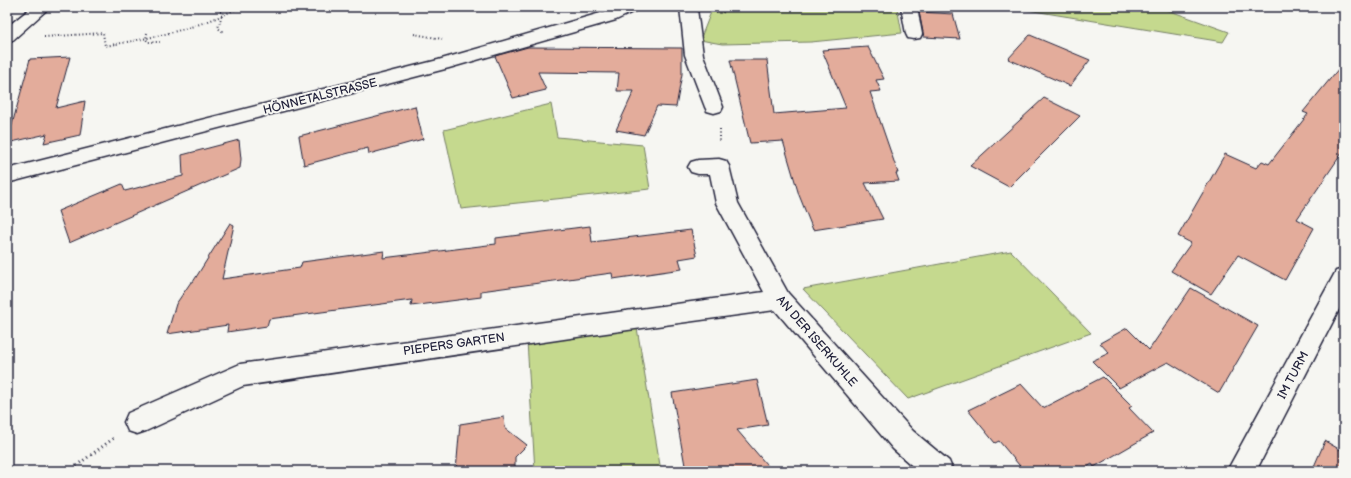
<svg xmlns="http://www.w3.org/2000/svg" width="1351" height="478" font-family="'Balsamiq Sans',sans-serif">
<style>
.green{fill:#c5d98e;stroke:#747e64}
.building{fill:#e3ac9b;stroke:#22223b}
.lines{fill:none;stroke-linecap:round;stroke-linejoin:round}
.minor-casing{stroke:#22223b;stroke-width:3}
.secondary-casing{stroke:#22223b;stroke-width:3}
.path-far1{stroke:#22223b;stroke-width:2;stroke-dasharray:1 2.5;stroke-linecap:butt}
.path{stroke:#22223b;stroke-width:3;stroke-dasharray:1 3.5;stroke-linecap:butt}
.minor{fill:#f6f6f2;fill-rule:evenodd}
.secondary{fill:#f6f6f2;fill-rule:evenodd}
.labels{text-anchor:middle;stroke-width:4;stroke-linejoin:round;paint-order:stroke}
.street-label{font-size:12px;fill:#22223b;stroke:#f6f6f2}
</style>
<rect width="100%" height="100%" fill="#f6f6f2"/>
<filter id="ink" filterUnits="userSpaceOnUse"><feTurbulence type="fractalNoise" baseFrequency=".025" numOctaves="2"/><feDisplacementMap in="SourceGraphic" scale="8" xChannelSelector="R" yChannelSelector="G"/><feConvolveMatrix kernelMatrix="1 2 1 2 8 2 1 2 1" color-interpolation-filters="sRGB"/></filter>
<g filter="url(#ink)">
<path class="green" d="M 713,7 L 897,7 L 902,33 L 811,42 L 722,44 L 700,40 Z
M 1009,7 L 1159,7 L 1229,32 L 1223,42 Z
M 551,104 L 557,137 L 643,145 L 650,189 L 461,209 L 444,130 Z
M 1011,251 L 1091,333 L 908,399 L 803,289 Z
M 637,328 L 661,471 L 535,471 L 527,341 Z"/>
<path class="building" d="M 919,12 L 953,14 L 960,39 L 924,37 Z
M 1030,35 L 1090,60 L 1070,86 L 1008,59 Z
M 528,47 L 682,48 L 682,74 L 676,107 L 657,106 L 644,135 L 616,130 L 634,91 L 617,91 L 619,73 L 538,72 L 546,90 L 513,98 L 495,56 Z
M 868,47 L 884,79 L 876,80 L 881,91 L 870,92 L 898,173 L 896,173 L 899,181 L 865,183 L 883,219 L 813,230 L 799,195 L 783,141 L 750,143 L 730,60 L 767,60 L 774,114 L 846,108 L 822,50 Z
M 70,57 L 56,108 L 85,101 L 80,135 L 44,143 L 47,134 L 7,143 L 30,59 Z
M 1344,62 L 1344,150 L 1297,219 L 1314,228 L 1285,280 L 1238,255 L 1211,294 L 1171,271 L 1191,243 L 1178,236 L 1225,154 L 1256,168 L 1262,161 L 1269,164 L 1308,114 L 1303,112 Z
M 1044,98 L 1080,116 L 1009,187 L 970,166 Z
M 415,106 L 423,139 L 369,154 L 368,148 L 304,165 L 299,136 Z
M 239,140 L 241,159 L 240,168 L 69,243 L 58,211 L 122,184 L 125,191 L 183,176 L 182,155 Z
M 230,223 L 234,225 L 222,279 L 300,268 L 302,262 L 384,251 L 383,258 L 496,244 L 496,238 L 590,226 L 592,242 L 691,230 L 697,256 L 679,259 L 682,269 L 613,279 L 612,273 L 481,291 L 481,297 L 411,306 L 412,300 L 269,319 L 267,326 L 227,332 L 228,325 L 167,334 L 176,304 L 191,282 L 193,282 Z
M 1191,288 L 1258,326 L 1219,393 L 1168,362 L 1119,388 L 1092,361 L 1109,353 L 1100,343 L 1127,328 L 1149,350 Z
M 1103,377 L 1132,406 L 1129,408 L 1153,433 L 1094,467 L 1092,464 L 1080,471 L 1024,471 L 999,441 L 995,443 L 968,410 L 1021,384 L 1043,408 Z
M 757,380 L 768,425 L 737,430 L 772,471 L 686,471 L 672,393 Z
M 504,417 L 505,428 L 527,445 L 515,457 L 515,471 L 456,471 L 460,424 Z
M 1325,441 L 1344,452 L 1344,471 L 1312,471 Z"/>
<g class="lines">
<defs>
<path id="minor" d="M 32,7 L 50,7 L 13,40 L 7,41 L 7,27 Z
M 680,7 L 696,7 L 697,9 L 703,55 L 723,107 L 721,111 L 714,113 L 707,111 L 705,107 L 685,55 Z
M 901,7 L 917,7 L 922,34 L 920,38 L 914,39 L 908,38 L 906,34 Z
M 719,159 L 726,161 L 729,166 L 738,203 L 788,293 L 913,431 L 949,461 L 953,471 L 918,471 L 893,449 L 775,310 L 584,336 L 243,386 L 146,431 L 137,434 L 128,431 L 124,422 L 128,413 L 240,364 L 764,292 L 716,203 L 710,174 L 698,174 L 691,172 L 688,167 L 691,162 L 698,160 Z
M 1344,269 L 1344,300 L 1256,471 L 1227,471 L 1336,271 Z"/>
<path id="secondary" d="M 617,7 L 639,7 L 637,10 L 616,20 L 449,68 L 7,183 L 7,169 L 438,60 L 604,12 Z"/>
</defs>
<use href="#minor" class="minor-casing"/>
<use href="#secondary" class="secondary-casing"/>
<path class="path-far1" d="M 737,7 L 764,9 L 768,7
M 818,7 L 828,7
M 220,12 L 223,12 L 218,28 L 223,32
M 716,13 L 723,13 L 725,7
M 147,33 L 146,39 L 148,42 L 160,42
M 414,34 L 442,39
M 44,37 L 103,33 L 105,46 C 150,38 193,30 234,10 L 234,7
M 720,129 L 720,142"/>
<path class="path" d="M 69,471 L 114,438"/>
<use href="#minor" class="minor"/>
<use href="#secondary" class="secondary"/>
</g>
</g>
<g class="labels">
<g class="street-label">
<text transform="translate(320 96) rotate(-14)" y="4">HÖNNETALSTRASSE</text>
<text transform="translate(817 341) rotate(49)" y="4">AN DER ISERKUHLE</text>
<text transform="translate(454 344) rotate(-8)" y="4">PIEPERS GARTEN</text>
<text transform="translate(1293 375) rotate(-62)" y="4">IM TURM</text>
</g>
</g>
<rect width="1351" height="478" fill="none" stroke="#f6f6f2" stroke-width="24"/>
<rect x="12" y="12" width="1327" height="454" fill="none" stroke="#22223b" stroke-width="1.5" filter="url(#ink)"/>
</svg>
